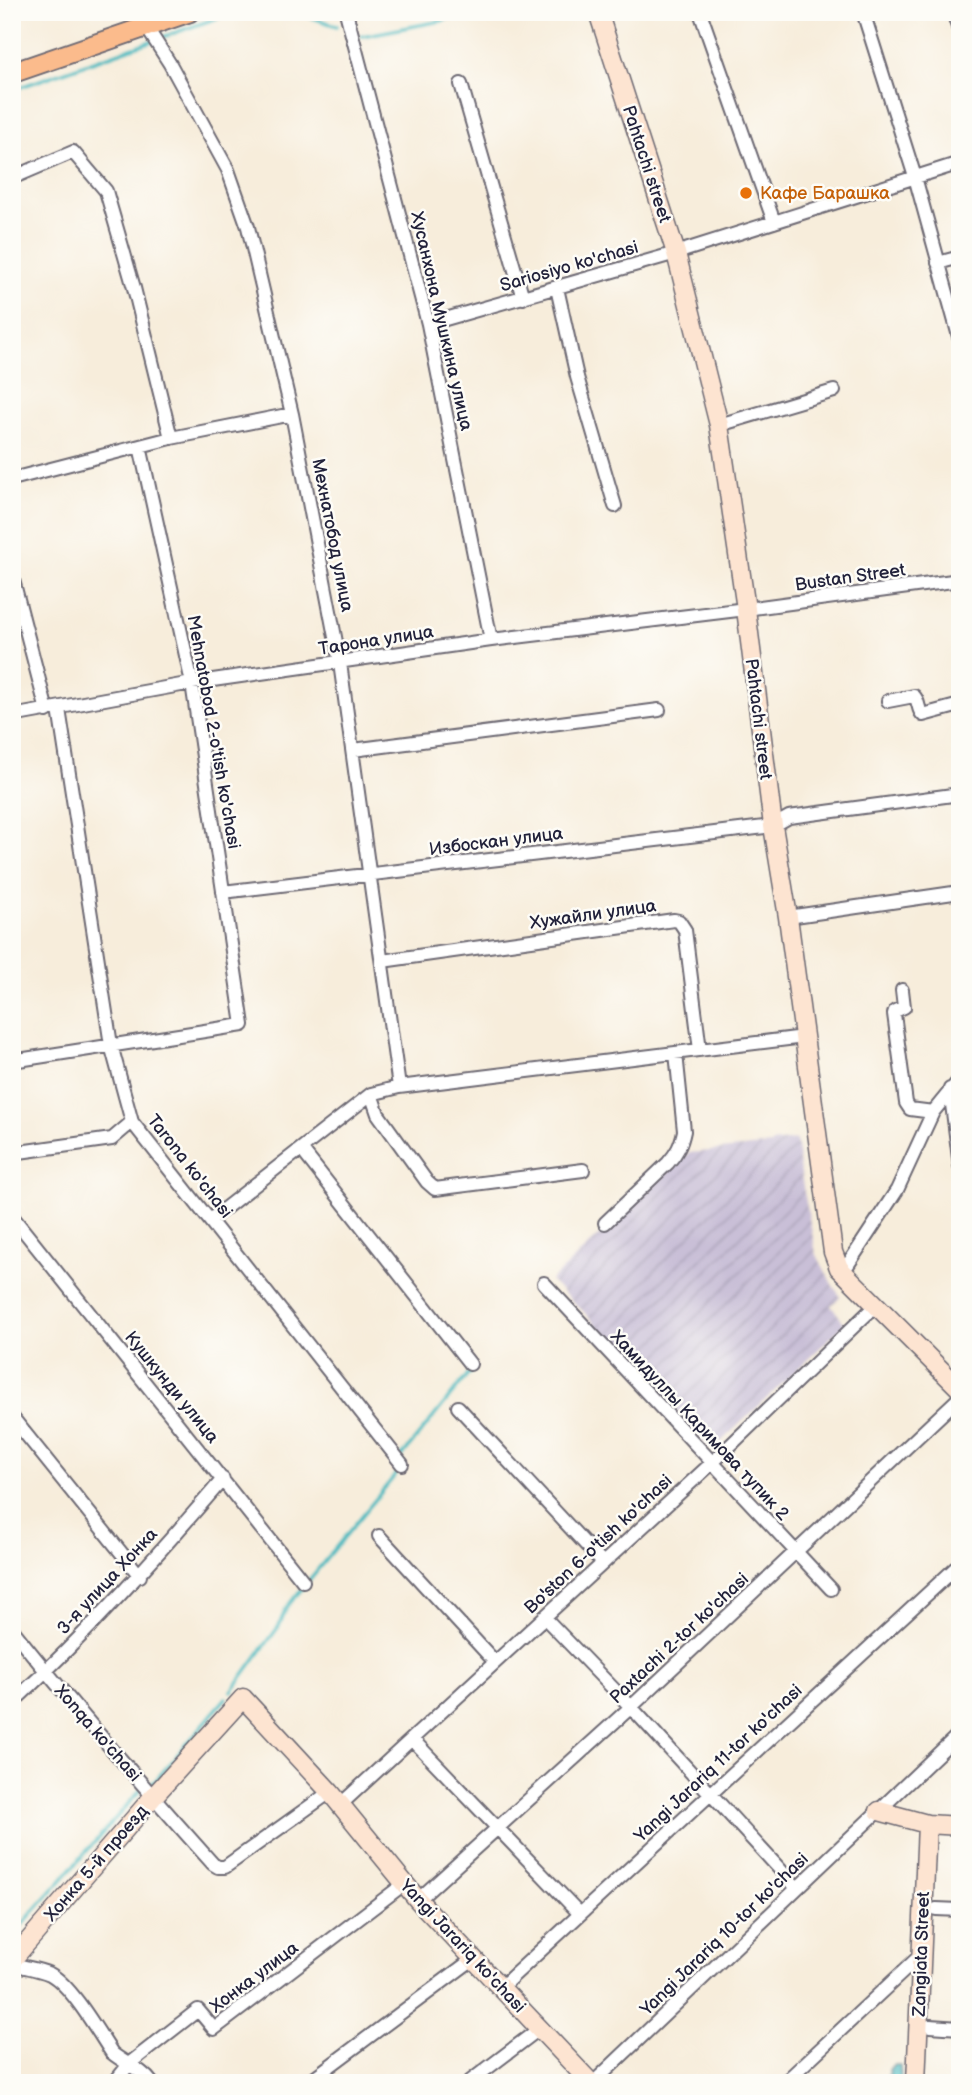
<svg xmlns="http://www.w3.org/2000/svg" width="972" height="2095" font-family="'Balsamiq Sans',sans-serif">
<style>
.industrial{fill:url(#industrial-furrows)}
.water{fill:#4bbac0;stroke:#366e7e;stroke-width:2}
.lines{fill:none;stroke-linecap:round;stroke-linejoin:round}
.stream{stroke:#4bbac0;stroke-width:3.5}
.street-casing{stroke:#6d6973;stroke-width:16}
.secondary-casing{stroke:#6d6973;stroke-width:21}
.primary-casing{stroke:#6d6973;stroke-width:23}
.street{stroke:#fff;stroke-width:12}
.secondary{stroke:#fde4d1;stroke-width:18}
.primary{stroke:#fbbb8c;stroke-width:19}
.food-dot{fill:#e8710a;stroke:#fdfcf7;stroke-width:2.5}
.labels{text-anchor:middle;stroke-width:5;stroke-linejoin:round;paint-order:stroke}
.street-label{font-size:18px;fill:#22223b;stroke:#fdfcf7}
.food-label{font-size:18px;fill:#c56008;stroke:#fdfcf7;text-anchor:start}
</style>
<defs>
<pattern id="industrial-furrows" width="10" height="10" patternUnits="userSpaceOnUse" patternTransform="scale(1.75)"><rect width="10" height="10" fill="#c9bfd7"/><path d="M-1 1l2-2M0 10L10 0M9 11l2-2" fill="none" stroke="#aca4b9"/></pattern>
</defs>
<rect width="100%" height="100%" fill="#fdfcf7"/>
<filter id="ink" filterUnits="userSpaceOnUse"><feTurbulence type="fractalNoise" baseFrequency=".0143" numOctaves="2"/><feDisplacementMap in="SourceGraphic" scale="14" xChannelSelector="R" yChannelSelector="G"/><feConvolveMatrix kernelMatrix="1 2 1 2 8 2 1 2 1" color-interpolation-filters="sRGB"/></filter>
<filter id="wash" filterUnits="userSpaceOnUse"><feTurbulence type="fractalNoise" baseFrequency=".00686" numOctaves="4" result="noise"/><feDisplacementMap in="SourceGraphic" scale="28" xChannelSelector="R" yChannelSelector="G"/><feGaussianBlur stdDeviation="1.57" result="paint"/><feColorMatrix in="noise" values="0 0 0 0 0 0 0 0 0 0 0 0 0 0 0 0 0 1.4 0 .05"/><feComposite in="paint" operator="in"/></filter>
<g filter="url(#wash)">
<rect width="100%" height="100%" fill="#f7eddb"/>
<path class="industrial" d="M 796,1140 L 803,1187 L 816,1253 L 833,1286 L 841,1297 L 831,1305 L 845,1324 L 712,1450 L 581,1309 L 550,1281 L 689,1153 L 772,1145 L 772,1143 Z"/>
<path class="water" d="M 893,2065 L 900,2065 L 901,2083 L 887,2082 L 887,2078 L 890,2074 L 889,2070 Z"/>
<g class="lines">
<path class="stream" d="M 295,12 L 337,26
M 362,36 L 441,21 L 467,12
M 12,90 L 234,12
M 402,1456 L 474,1367
M 232,1691 L 279,1626 L 286,1608 L 402,1467
M 935,1850 L 936,1830
M 12,1936 L 144,1786 L 155,1781 L 226,1698"/>
</g>
</g>
<g filter="url(#ink)">
<g class="lines">
<defs>
<path id="street" d="M 346,12 L 428,324 L 491,640
M 700,12 L 774,222
M 863,12 L 915,177 L 960,340
M 953,12 L 960,33
M 140,17 L 170,64 L 228,170 L 248,227 L 292,414 L 340,663 L 399,1087
M 461,84 L 523,298
M 12,178 L 73,152 L 106,191 L 134,288 L 171,438
M 938,263 L 960,257
M 557,288 L 577,377 L 615,506
M 428,324 L 676,253 L 960,163
M 719,425 L 834,391
M 12,479 L 171,438 L 292,414
M 12,576 L 47,711
M 888,701 L 914,696 C 920,702 917,710 923,715 L 960,705
M 59,709 L 111,1045 L 132,1122 L 402,1464
M 12,716 L 192,683 L 491,640 L 746,609 L 960,580
M 353,750 L 659,710
M 223,892 L 773,826 L 789,817 L 960,794
M 788,917 L 960,892
M 382,961 L 674,920 L 679,921 L 685,930 L 700,1050
M 902,990 L 904,1007 L 895,1011 L 894,1014 L 906,1103 L 910,1109 L 933,1112
M 12,1061 L 243,1025 L 192,683 L 140,446
M 950,1089 L 960,1166
M 371,1094 L 378,1114 L 427,1182 L 435,1189 L 583,1170
M 301,1149 L 470,1364
M 12,1153 L 112,1139 L 132,1122
M 12,1216 L 303,1581
M 210,1220 L 371,1094 L 399,1087 L 804,1037
M 605,1223 L 668,1163 C 677,1153 681,1145 684,1131 L 676,1053
M 843,1272 L 897,1190 L 933,1112 L 960,1079
M 544,1283 L 831,1589
M 458,1407 L 603,1563
M 12,1417 L 140,1576
M 379,1536 L 495,1662
M 544,1617 L 631,1707 L 797,1888
M 12,1629 C 76,1710 144,1787 213,1864 L 218,1867 L 225,1867 L 330,1792
M 12,1703 C 88,1633 156,1557 223,1479
M 412,1739 L 580,1914
M 340,1805 L 712,1463 L 875,1306
M 418,1900 L 631,1707 L 960,1397
M 936,1909 L 960,1910
M 12,1964 C 24,1967 39,1969 50,1974 C 72,1986 98,2032 112,2053 C 125,2064 142,2069 152,2083
M 500,1988 L 960,1564
M 930,2026 L 960,2028
M 114,2083 L 130,2063 L 198,2010 L 214,2029 L 404,1884
M 307,2083 L 473,1959
M 468,2083 L 539,2029
M 593,2083 L 960,1733
M 784,2083 L 921,1955"/>
<path id="secondary" d="M 598,12 L 676,253 L 719,425 L 746,609 L 773,826 L 788,917 L 833,1252 L 839,1268 L 960,1389
M 879,1811 L 927,1824 L 960,1826
M 12,1960 L 153,1797 L 243,1698 L 330,1792 L 418,1900 L 591,2083
M 916,2083 L 927,1824"/>
<path id="primary" d="M 12,73 L 189,12"/>
</defs>
<use href="#street" class="street-casing"/>
<use href="#secondary" class="secondary-casing"/>
<use href="#primary" class="primary-casing"/>
<use href="#street" class="street"/>
<use href="#secondary" class="secondary"/>
<use href="#primary" class="primary"/>
</g>
</g>
<circle class="food-dot" cx="746" cy="193" r="7"/>
<g class="labels">
<g class="street-label">
<text transform="translate(647 164) rotate(72)" y="6">Pahtachi street</text>
<text transform="translate(569 266) rotate(-16)" y="6">Sariosiyo ko'chasi</text>
<text transform="translate(442 321) rotate(77)" y="6">Хусанхона Мушкина улица</text>
<text transform="translate(333 535) rotate(79)" y="6">Мехнатобод улица</text>
<text transform="translate(850 577) rotate(-8)" y="6">Bustаn Street</text>
<text transform="translate(376 640) rotate(-9)" y="6">Тарона улица</text>
<text transform="translate(759 719) rotate(83)" y="6">Pahtachi street</text>
<text transform="translate(214 732) rotate(80)" y="6">Mehnatobod 2-o'tish ko'chasi</text>
<text transform="translate(496 841) rotate(-7)" y="6">Избоскан улица</text>
<text transform="translate(593 914) rotate(-8)" y="6">Хужайли улица</text>
<text transform="translate(190 1166) rotate(52)" y="6">Tarona ko'chasi</text>
<text transform="translate(172 1387) rotate(51)" y="6">Кушкунди улица</text>
<text transform="translate(700 1425) rotate(47)" y="6">Хамидуллы Каримова тупик 2</text>
<text transform="translate(598 1544) rotate(-43)" y="6">Bo'ston 6-o'tish ko'chasi</text>
<text transform="translate(107 1581) rotate(-47)" y="6">3-я улица Хонка</text>
<text transform="translate(679 1638) rotate(-43)" y="6">Paxtachi 2-tor ko'chasi</text>
<text transform="translate(98 1733) rotate(49)" y="6">Xonqa ko'chasi</text>
<text transform="translate(718 1763) rotate(-43)" y="6">Yangi Jarariq 11-tor ko'chasi</text>
<text transform="translate(96 1863) rotate(-49)" y="6">Хонка 5-й проезд</text>
<text transform="translate(724 1934) rotate(-44)" y="6">Yangi Jarariq 10-tor ko'chasi</text>
<text transform="translate(463 1946) rotate(47)" y="6">Yangi Jarariq ko'chasi</text>
<text transform="translate(921 1954) rotate(-88)" y="6">Zangiata Street</text>
<text transform="translate(254 1977) rotate(-37)" y="6">Хонка улица</text>
</g>
<g class="food-label">
<text x="760" y="199">Кафе Барашка</text>
</g>
</g>
<rect width="972" height="2095" fill="none" stroke="#fdfcf7" stroke-width="42"/>
</svg>
